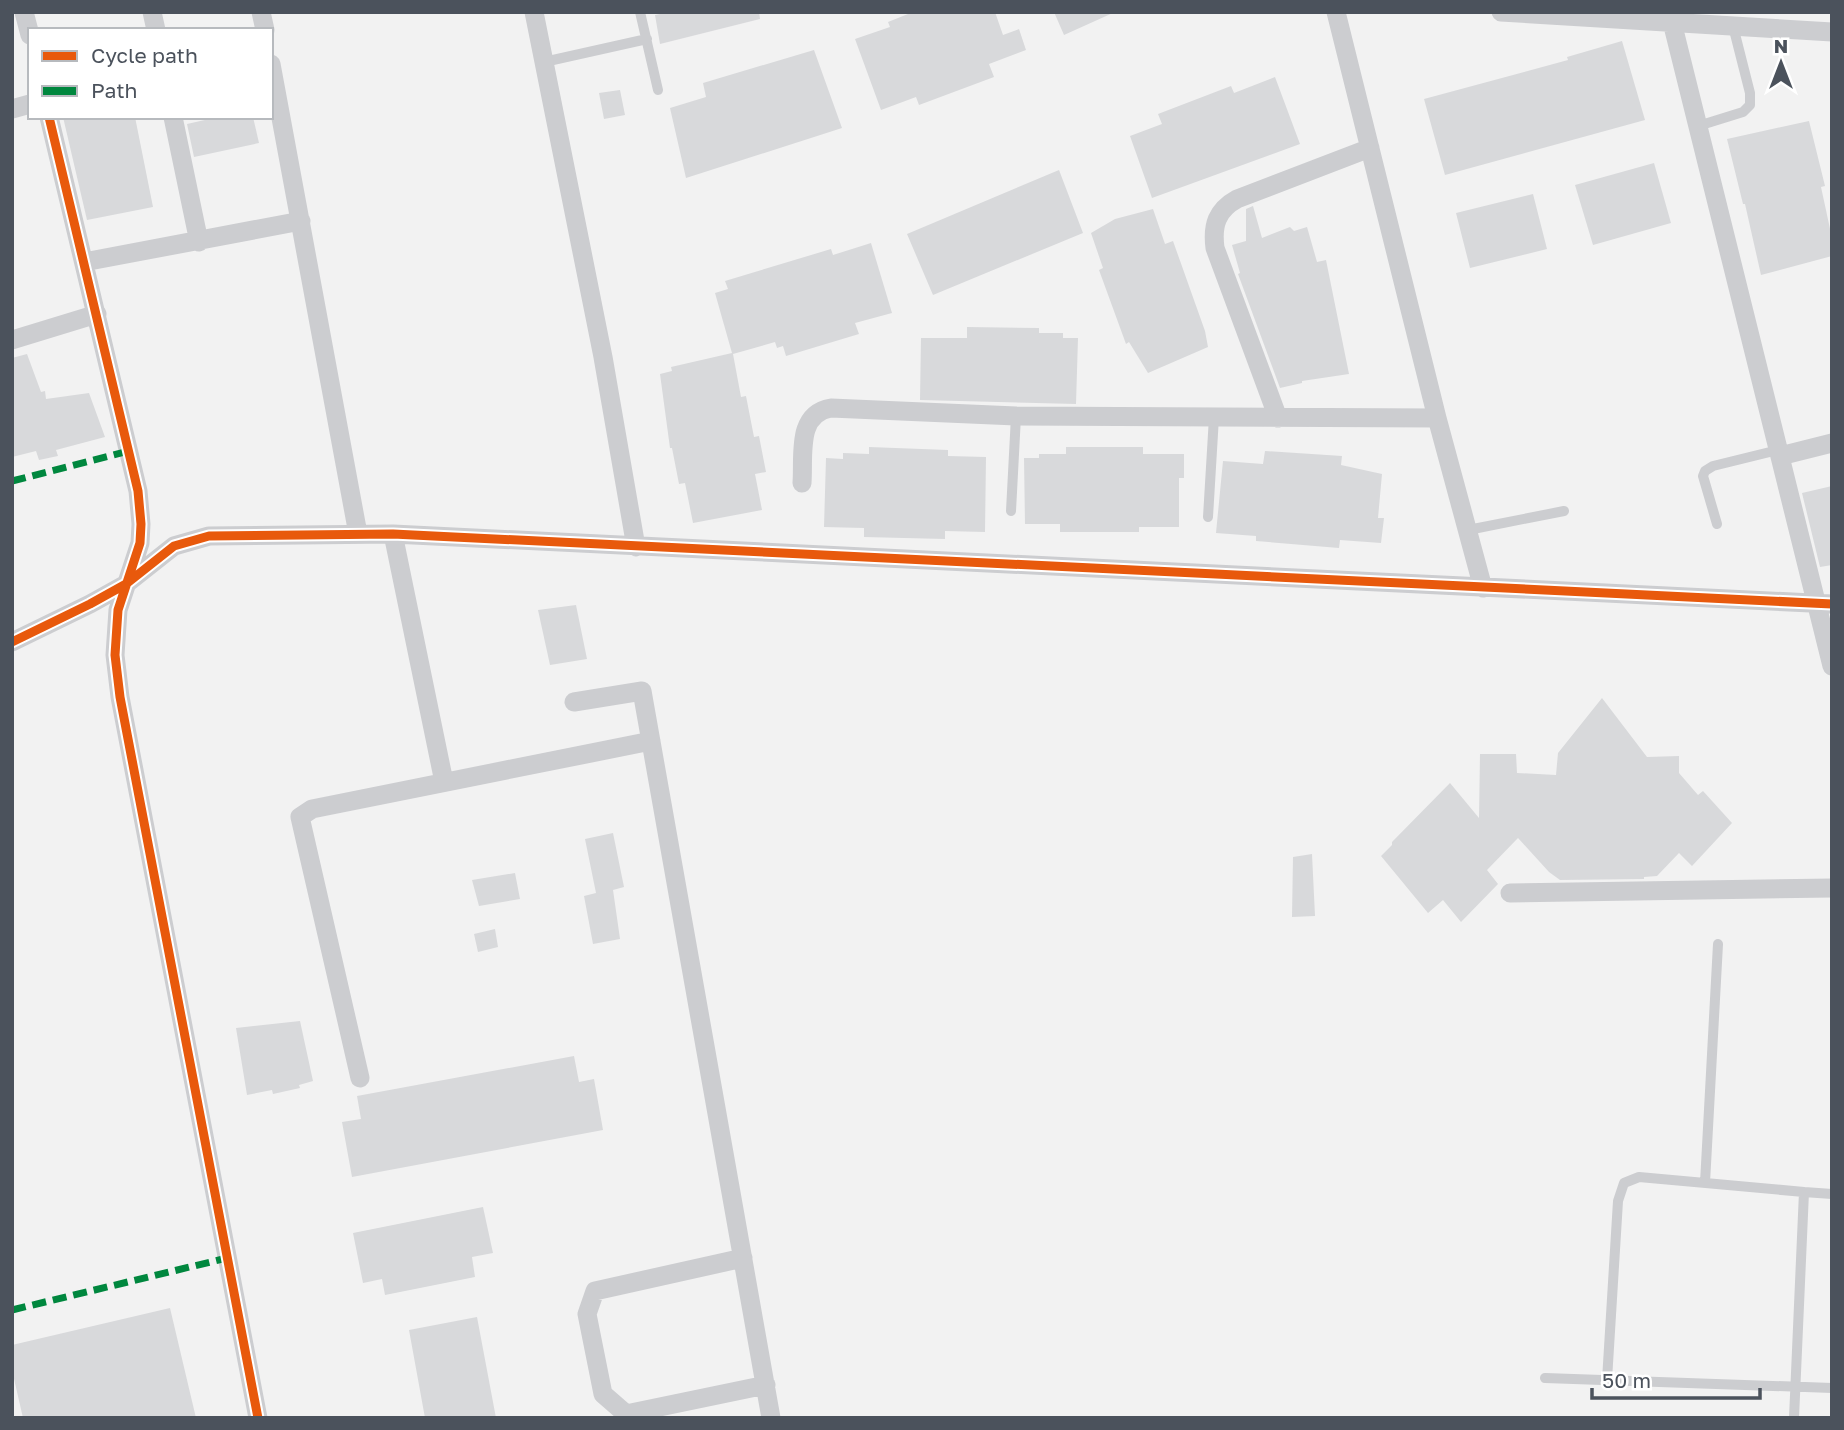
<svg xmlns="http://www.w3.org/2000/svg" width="1844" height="1430" font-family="'Golos Text',sans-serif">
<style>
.building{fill:#d8d9db}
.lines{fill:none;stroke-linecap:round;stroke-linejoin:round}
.lane{stroke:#cccdd0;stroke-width:10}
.street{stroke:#cccdd0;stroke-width:19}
.quiet{stroke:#00873e;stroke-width:7;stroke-dasharray:14 7;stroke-linecap:butt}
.cycleway-casing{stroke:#fff;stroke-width:13}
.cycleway{stroke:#e8590c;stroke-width:9}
</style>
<rect width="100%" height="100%" fill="#f2f2f2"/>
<path class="building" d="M 670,12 L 759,12 L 760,19 L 660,44 L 655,15 Z
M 913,12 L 995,12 L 1003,35 L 1019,29 L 1026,50 L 989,64 L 994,77 L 919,105 L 916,97 L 881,110 L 855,39 L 890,27 L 888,22 Z
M 1054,12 L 1115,12 L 1064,35 Z
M 1622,41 L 1645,120 L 1445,175 L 1424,99 L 1568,60 L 1567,57 Z
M 814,50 L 842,128 L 686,178 L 670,108 L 706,97 L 703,83 Z
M 1275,77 L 1300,144 L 1152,198 L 1130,136 L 1162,124 L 1158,114 L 1231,86 L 1234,93 Z
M 620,90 L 625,115 L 604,119 L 599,93 Z
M 63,117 L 135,117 L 153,207 L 87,220 Z
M 218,117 L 253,117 L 259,143 L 194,157 L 187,124 Z
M 1809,121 L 1825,186 L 1821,187 L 1832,238 L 1832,256 L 1761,275 L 1745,204 L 1743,204 L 1727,139 Z
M 1654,163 L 1671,223 L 1593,245 L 1575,185 Z
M 1059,170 L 1083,233 L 933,295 L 907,234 Z
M 1533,194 L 1547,249 L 1470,268 L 1456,213 Z
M 1253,206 L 1262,238 L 1290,227 L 1294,231 L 1307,227 L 1317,262 L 1326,260 L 1349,374 L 1302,381 L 1302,383 L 1280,388 L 1238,274 L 1240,273 L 1232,245 L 1246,241 L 1246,209 Z
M 1153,209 L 1165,244 L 1173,241 L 1205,331 L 1208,347 L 1148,373 L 1129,342 L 1126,344 L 1099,270 L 1103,268 L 1091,233 L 1115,219 Z
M 871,243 L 892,313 L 855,323 L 859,334 L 786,356 L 783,346 L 777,348 L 775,342 L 733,354 L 741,397 L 746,396 L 754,437 L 759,436 L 766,472 L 755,474 L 762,510 L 693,523 L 685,483 L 679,484 L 672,448 L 670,448 L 660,374 L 672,371 L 671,367 L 732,353 L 715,293 L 728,289 L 725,281 L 831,249 L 833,255 Z
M 967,327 L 1039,328 L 1039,333 L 1063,333 L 1063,338 L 1078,338 L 1076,404 L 920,400 L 921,338 L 967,338 Z
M 27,354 L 41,392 L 45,391 L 46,399 L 89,393 L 105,437 L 56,450 L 58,456 L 39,460 L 36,451 L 12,457 L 12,358 Z
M 869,447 L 948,450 L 948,456 L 986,457 L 985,532 L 945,531 L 945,539 L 864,537 L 864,528 L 824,527 L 826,458 L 843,459 L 843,453 L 869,454 Z
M 1066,447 L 1143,447 L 1143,454 L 1184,454 L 1184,478 L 1179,478 L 1179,527 L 1139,527 L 1139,532 L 1060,532 L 1060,524 L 1025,524 L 1024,458 L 1039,458 L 1039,454 L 1066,454 Z
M 1265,451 L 1342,456 L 1341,465 L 1382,474 L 1378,518 L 1384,518 L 1381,543 L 1340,540 L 1339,548 L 1256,541 L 1256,536 L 1216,533 L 1223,461 L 1263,464 Z
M 1832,486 L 1832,565 L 1820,567 L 1802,493 Z
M 576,605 L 587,659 L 550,665 L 538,610 Z
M 1602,698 L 1647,757 L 1679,756 L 1679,773 L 1698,795 L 1703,791 L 1732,823 L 1692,866 L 1679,853 L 1657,876 L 1644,877 L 1644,879 L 1560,880 L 1549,872 L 1518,838 L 1487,870 L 1498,884 L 1461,922 L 1443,900 L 1428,913 L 1381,856 L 1392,845 L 1392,842 L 1450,783 L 1479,818 L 1480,754 L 1516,754 L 1517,773 L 1556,775 L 1558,753 Z
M 613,833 L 624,887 L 613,890 L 620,939 L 593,944 L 584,896 L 596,893 L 585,839 Z
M 1312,854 L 1315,916 L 1292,917 L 1293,857 Z
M 515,873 L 520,899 L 479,906 L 472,880 Z
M 495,929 L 498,947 L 478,952 L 474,934 Z
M 300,1021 L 313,1081 L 299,1085 L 300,1088 L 273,1094 L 272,1090 L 247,1095 L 236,1028 Z
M 574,1056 L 579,1082 L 594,1079 L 603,1130 L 352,1177 L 342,1122 L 361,1119 L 357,1096 Z
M 483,1207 L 493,1253 L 472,1257 L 475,1277 L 385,1295 L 382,1279 L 363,1283 L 353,1233 Z
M 170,1308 L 196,1418 L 23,1418 L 12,1370 L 12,1345 Z
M 477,1317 L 496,1418 L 425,1418 L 409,1330 Z"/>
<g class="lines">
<path class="lane" d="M 640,12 L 658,90
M 544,62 L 647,39
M 1698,126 L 1743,112 L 1750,105 L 1750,93 L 1733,26
M 1011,511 L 1016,416
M 1208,517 L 1214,417
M 1717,524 L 1703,476 L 1705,471 L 1713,466 L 1778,450
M 1468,530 L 1564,511
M 1705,1183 L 1718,944
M 1545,1378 L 1832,1388
M 1607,1380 L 1618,1201 L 1624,1183 L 1639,1177 L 1804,1192
M 1794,1418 L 1804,1192 L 1832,1194"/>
<path class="street" d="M 24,12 L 30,35
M 152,12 L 156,30
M 261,12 L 265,30
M 534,12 L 603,357 L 636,547
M 1336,12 L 1437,418 L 1483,588
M 1501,12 L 1832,32
M 1672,22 L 1832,666
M 271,64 L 358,534
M 12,109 L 30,104
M 49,117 L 138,491 L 141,524 L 140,543 L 118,610 L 115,655 L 120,697 L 258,1418
M 173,117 L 199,242
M 84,262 L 301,221
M 12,340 L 97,314
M 1278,418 L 1215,248 C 1212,225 1217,210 1237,199 L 1370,148
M 1780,456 L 1832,443
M 802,483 C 804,455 796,414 831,408 L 1016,416 L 1437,418
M 393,534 L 444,782
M 12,642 L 90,604 L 126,584 L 174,546 L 209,536 L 393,534 L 1832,604
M 574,702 L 642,691 L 771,1418
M 1510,893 L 1832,888
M 360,1078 L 300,817 L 312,809 L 651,741
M 743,1258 L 595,1291 L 587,1314 L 603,1394 L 626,1414 L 766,1385"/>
<path class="quiet" d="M 12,481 L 129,451
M 12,1310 L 227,1258"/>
<defs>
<path id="cycleway" d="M 49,117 L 138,491 L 141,524 L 140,543 L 118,610 L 115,655 L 120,697 L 258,1418
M 12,642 L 90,604 L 126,584 L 174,546 L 209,536 L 393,534 L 1832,604"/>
</defs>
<use href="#cycleway" class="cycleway-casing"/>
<use href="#cycleway" class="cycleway"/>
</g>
<rect width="1844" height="1430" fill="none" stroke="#4b525c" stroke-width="28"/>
<rect x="28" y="28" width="245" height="91" fill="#ffffff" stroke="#b7babe" stroke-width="2"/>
<rect x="42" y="51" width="35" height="10" fill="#e8590c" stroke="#b7babe" stroke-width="2"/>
<text x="91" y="63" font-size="21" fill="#4b525c">Cycle path</text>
<rect x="42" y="86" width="35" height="10" fill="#00873e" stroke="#b7babe" stroke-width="2"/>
<text x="91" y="98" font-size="21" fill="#4b525c">Path</text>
<g transform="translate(1781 63)" stroke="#ffffff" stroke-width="5" paint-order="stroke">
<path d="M0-5L12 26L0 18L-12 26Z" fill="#4b525c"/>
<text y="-10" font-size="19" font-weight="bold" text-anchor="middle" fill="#4b525c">N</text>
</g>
<path d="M1592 1388v10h168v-10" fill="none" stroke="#4b525c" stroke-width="3.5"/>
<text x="1602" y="1388" font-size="21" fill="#4b525c" stroke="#ffffff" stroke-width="5" paint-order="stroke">50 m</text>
</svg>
